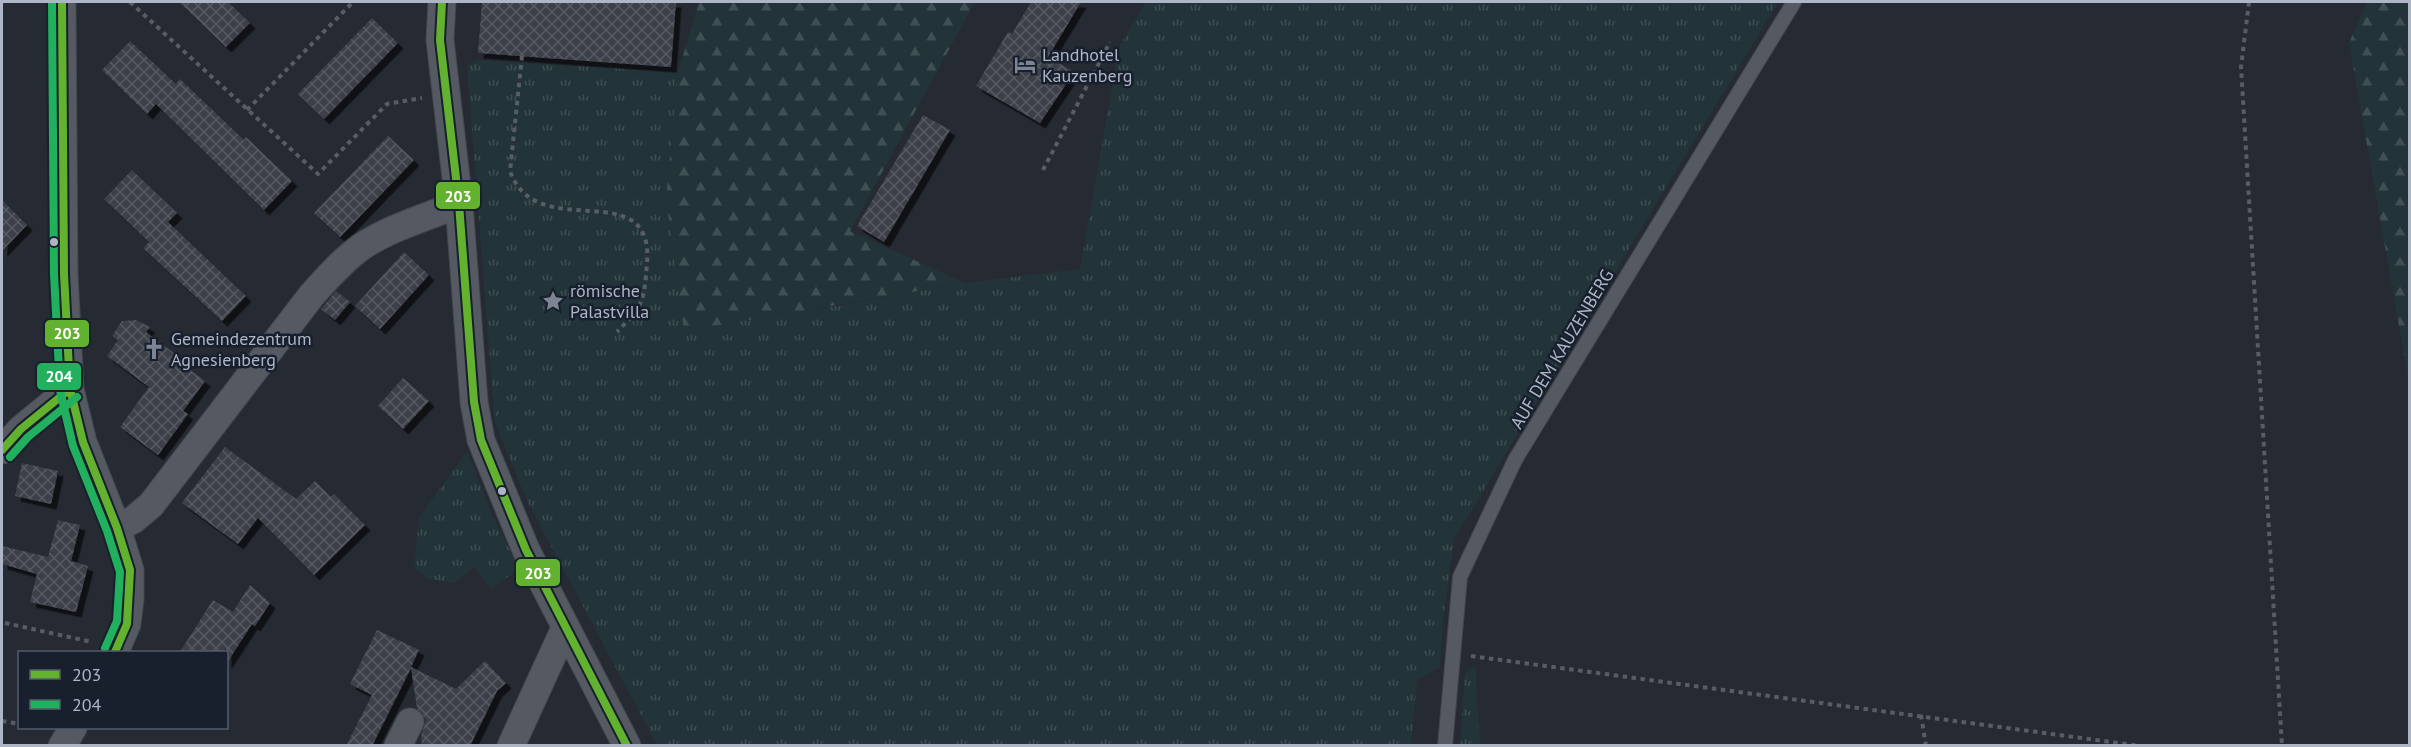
<svg xmlns="http://www.w3.org/2000/svg" width="2411" height="747" font-family="'PT Sans',sans-serif">
<style>
.grass{fill:url(#grass-tufts)}
.forest{fill:url(#forest-firs)}
.building{fill:url(#building-cross-hatch);filter:url(#shadow)}
.lines{fill:none;stroke-linecap:round;stroke-linejoin:round}
.service-casing{stroke:#42464e;stroke-width:16}
.minor-casing{stroke:#42464e;stroke-width:29}
.path{stroke:#585d65;stroke-width:4;stroke-dasharray:4.5 4.5;stroke-linecap:butt}
.service{stroke:#545962;stroke-width:14}
.minor{stroke:#545962;stroke-width:27}
.bus-1-casing{stroke:#18202e;stroke-width:12}
.bus-2-casing{stroke:#18202e;stroke-width:12}
.bus-1{stroke:#62b22f;stroke-width:8}
.bus-2{stroke:#20b05e;stroke-width:8}
.bus-dot{fill:#adb5c6;stroke:#18202e;stroke-width:2}
.labels{text-anchor:middle;stroke-width:5;stroke-linejoin:round;paint-order:stroke}
.poi-label{font-size:18px;fill:#adb5c6;stroke:#18202e;text-anchor:start}
.street-label{font-size:18px;fill:#adb5c6;stroke:#18202e}
.line-badge{stroke:#18202e;stroke-width:2}
.badge-label{font-size:16px;text-anchor:middle;font-weight:bold;fill:#fff}
</style>
<defs>
<pattern id="grass-tufts" width="24" height="20" patternUnits="userSpaceOnUse" patternTransform="scale(1.5)"><rect width="24" height="20" fill="#223439"/><path d="M3 7l-1-3M5 7V3M7 7l1-3M15 17l-1-3M17 17v-4M19 17l1-3" fill="none" stroke="#3f4f54"/></pattern>
<pattern id="forest-firs" width="22" height="20" patternUnits="userSpaceOnUse" patternTransform="scale(1.5)"><rect width="22" height="20" fill="#223439"/><path d="M5 1l3.5 6h-7zM16 11l3.5 6h-7z" fill="#3f4f54"/></pattern>
<pattern id="building-cross-hatch" width="8" height="8" patternUnits="userSpaceOnUse" patternTransform="scale(1.5)"><rect width="8" height="8" fill="#3d4149"/><path d="M0 0l8 8M0 8l8-8" fill="none" stroke="#565a62"/></pattern>
<filter id="shadow"><feDropShadow dx="5.5" dy="5.5" stdDeviation="0" flood-color="#0009"/></filter>
</defs>
<rect width="100%" height="100%" fill="#252a33"/>
<path class="grass" d="M 1146,2 L 1778,2 L 1454,539 L 1443,621 L 1440,667 L 1417,680 L 1411,746 L 657,745 L 528,503 L 495,423 L 467,66 L 476,60 L 678,72 L 666,198 L 814,310 L 965,283 L 1080,269 L 1119,47 Z
M 467,451 L 492,515 L 519,569 L 491,589 L 474,567 L 455,583 L 429,579 L 414,568 L 419,518 Z
M 1475,665 L 1480,745 L 1460,745 L 1465,673 Z"/>
<path class="forest" d="M 701,2 L 975,2 L 850,231 L 965,283 L 684,331 L 666,198 L 678,72 L 699,3 Z
M 2367,2 L 2409,2 L 2409,383 L 2349,43 Z"/>
<path class="building" d="M 179,2 L 228,2 L 250,23 L 226,47 Z
M 482,2 L 676,2 L 671,67 L 478,53 Z
M 1031,2 L 1081,2 L 1048,57 L 1074,72 L 1040,123 L 976,86 L 1008,32 L 1012,34 Z
M 372,18 L 398,43 L 324,119 L 298,94 Z
M 130,41 L 176,84 L 180,79 L 244,140 L 246,137 L 292,181 L 264,210 L 156,104 L 147,114 L 102,70 Z
M 923,115 L 950,130 L 884,242 L 857,226 Z
M 388,136 L 414,160 L 340,237 L 314,213 Z
M 132,170 L 177,213 L 168,222 L 246,296 L 222,321 L 143,248 L 149,242 L 104,199 Z
M 2,200 L 27,225 L 2,251 Z
M 404,252 L 429,275 L 380,329 L 355,306 Z
M 336,291 L 350,302 L 335,320 L 321,309 Z
M 136,320 L 150,327 L 146,332 L 174,353 L 183,360 L 181,363 L 205,381 L 183,411 L 188,414 L 158,455 L 120,427 L 149,387 L 107,356 L 118,340 L 112,336 L 122,321 Z
M 403,378 L 429,401 L 403,429 L 378,406 Z
M 225,447 L 296,499 L 315,481 L 331,497 L 334,494 L 365,525 L 314,575 L 258,518 L 238,544 L 182,503 Z
M 22,463 L 58,471 L 51,504 L 15,496 Z
M 58,520 L 80,525 L 71,561 L 88,566 L 76,612 L 30,602 L 37,574 L 2,564 L 2,546 L 48,557 Z
M 250,585 L 270,603 L 255,626 L 252,624 L 226,664 L 226,648 L 223,652 L 180,652 L 213,600 L 233,612 Z
M 377,630 L 419,650 L 411,667 L 456,689 L 485,661 L 506,683 L 497,691 L 470,746 L 422,746 L 421,736 L 426,720 L 417,708 L 411,668 L 372,746 L 346,746 L 372,695 L 350,684 Z"/>
<g class="lines">
<defs>
<path id="service" d="M 1445,746 L 1460,577 L 1515,460 L 1794,2"/>
<path id="minor" d="M 62,2 L 64,274 L 70,389 L 83,442 L 117,528 L 130,570 L 130,599 L 127,624 L 115,652
M 442,2 L 440,40 L 459,204 L 474,402 L 481,440 L 526,550 L 627,746
M 2,450 L 21,429 L 70,389
M 117,528 L 133,520 L 151,505 L 311,296 C 326,279 342,261 361,247 C 389,228 427,217 459,204
M 62,746 L 73,728
M 398,746 L 410,722
M 511,746 L 565,628"/>
</defs>
<use href="#service" class="service-casing"/>
<use href="#minor" class="minor-casing"/>
<path class="path" d="M 130,2 L 318,174 L 387,104 L 422,98
M 2249,2 L 2241,67 L 2282,746
M 522,56 L 510,171 C 536,246 654,172 647,263 C 644,302 644,304 617,332
M 247,110 L 353,2
M 1043,170 L 1110,42
M 5,623 L 92,642
M 1471,656 L 2141,746
M 1921,715 L 1926,746
M 2,721 L 20,724"/>
<use href="#service" class="service"/>
<use href="#minor" class="minor"/>
<defs>
<path id="bus-1" d="M 62,2 L 64,274 L 70,389 L 83,442 L 117,528 L 130,570 L 127,624 L 115,652
M 442,2 L 440,40 L 459,204 L 474,402 L 481,440 L 526,550 L 627,746
M 2,450 L 21,429 L 70,389"/>
<path id="bus-2" d="M 52,2 L 54,274 L 60,390 L 73,446 L 107,531 L 120,572 L 117,621 L 105,648
M 10,457 L 28,437 L 77,397"/>
</defs>
<use href="#bus-1" class="bus-1-casing"/>
<use href="#bus-2" class="bus-2-casing"/>
<use href="#bus-1" class="bus-1"/>
<use href="#bus-2" class="bus-2"/>
</g>
<defs>
<symbol id="hotel-bare" viewBox="-9 -9 18 18"><path d="M-6-4.5h1.5V1H6V5H4.5V3h-9V5H-6ZM-4 0a1.8 1.8 0 1 1 3.6 0ZM.5 0V-2.5h3Q6-2.5 6 0Z" fill="#7d8493" stroke="#18202e" stroke-width="2.5" paint-order="stroke"/></symbol>
<symbol id="sight-bare" viewBox="-9 -9 18 18"><path d="M0-6L1.8-2.2L6-1.7L2.9 1.2L3.7 5.4L0 3.3L-3.7 5.4L-2.9 1.2L-6-1.7L-1.8-2.2Z" fill="#7d8493" stroke="#18202e" stroke-width="2.5" paint-order="stroke"/></symbol>
<symbol id="church-bare" viewBox="-9 -9 18 18"><path d="M-1.2-6h2.4v3.5h3.3v2.4h-3.3V6h-2.4V-.1h-3.3v-2.4h3.3Z" fill="#7d8493" stroke="#18202e" stroke-width="2.5" paint-order="stroke"/></symbol>
</defs>
<g fill-rule="evenodd">
<use href="#hotel-bare" x="1010" y="50" width="30" height="30"/>
<use href="#sight-bare" x="538" y="286" width="30" height="30"/>
<use href="#church-bare" x="139" y="334" width="30" height="30"/>
</g>
<g class="bus-dot">
<circle cx="54" cy="242" r="5"/>
<circle cx="502" cy="491" r="5"/>
</g>
<g class="labels">
<g class="poi-label">
<text x="1042" y="61">Landhotel<tspan x="1042" dy="21">Kauzenberg</tspan></text>
<text x="570" y="297">römische<tspan x="570" dy="21">Palastvilla</tspan></text>
<text x="171" y="345">Gemeindezentrum<tspan x="171" dy="21">Agnesienberg</tspan></text>
</g>
<g class="street-label">
<text transform="translate(1562 349) rotate(-59)" y="6">AUF DEM KAUZENBERG</text>
</g>
</g>
<g class="line-badge">
<rect x="435" y="181" width="46" height="29" rx="6" fill="#62b22f"/>
<rect x="44" y="319" width="46" height="29" rx="6" fill="#62b22f"/>
<rect x="36" y="362" width="46" height="29" rx="6" fill="#20b05e"/>
<rect x="515" y="558" width="46" height="29" rx="6" fill="#62b22f"/>
</g>
<g class="badge-label">
<text x="458" y="202">203</text>
<text x="67" y="339">203</text>
<text x="59" y="382">204</text>
<text x="538" y="579">203</text>
</g>
<rect width="2411" height="747" fill="none" stroke="#adb5c6" stroke-width="6"/>
<rect x="18" y="651" width="210" height="78" fill="#18202e" stroke="#545c6b" stroke-width="1.5"/>
<rect x="30" y="670" width="30" height="9" fill="#62b22f" stroke="#545c6b" stroke-width="1.5"/>
<text x="72" y="681" font-size="18" fill="#adb5c6">203</text>
<rect x="30" y="700" width="30" height="9" fill="#20b05e" stroke="#545c6b" stroke-width="1.5"/>
<text x="72" y="711" font-size="18" fill="#adb5c6">204</text>
</svg>
